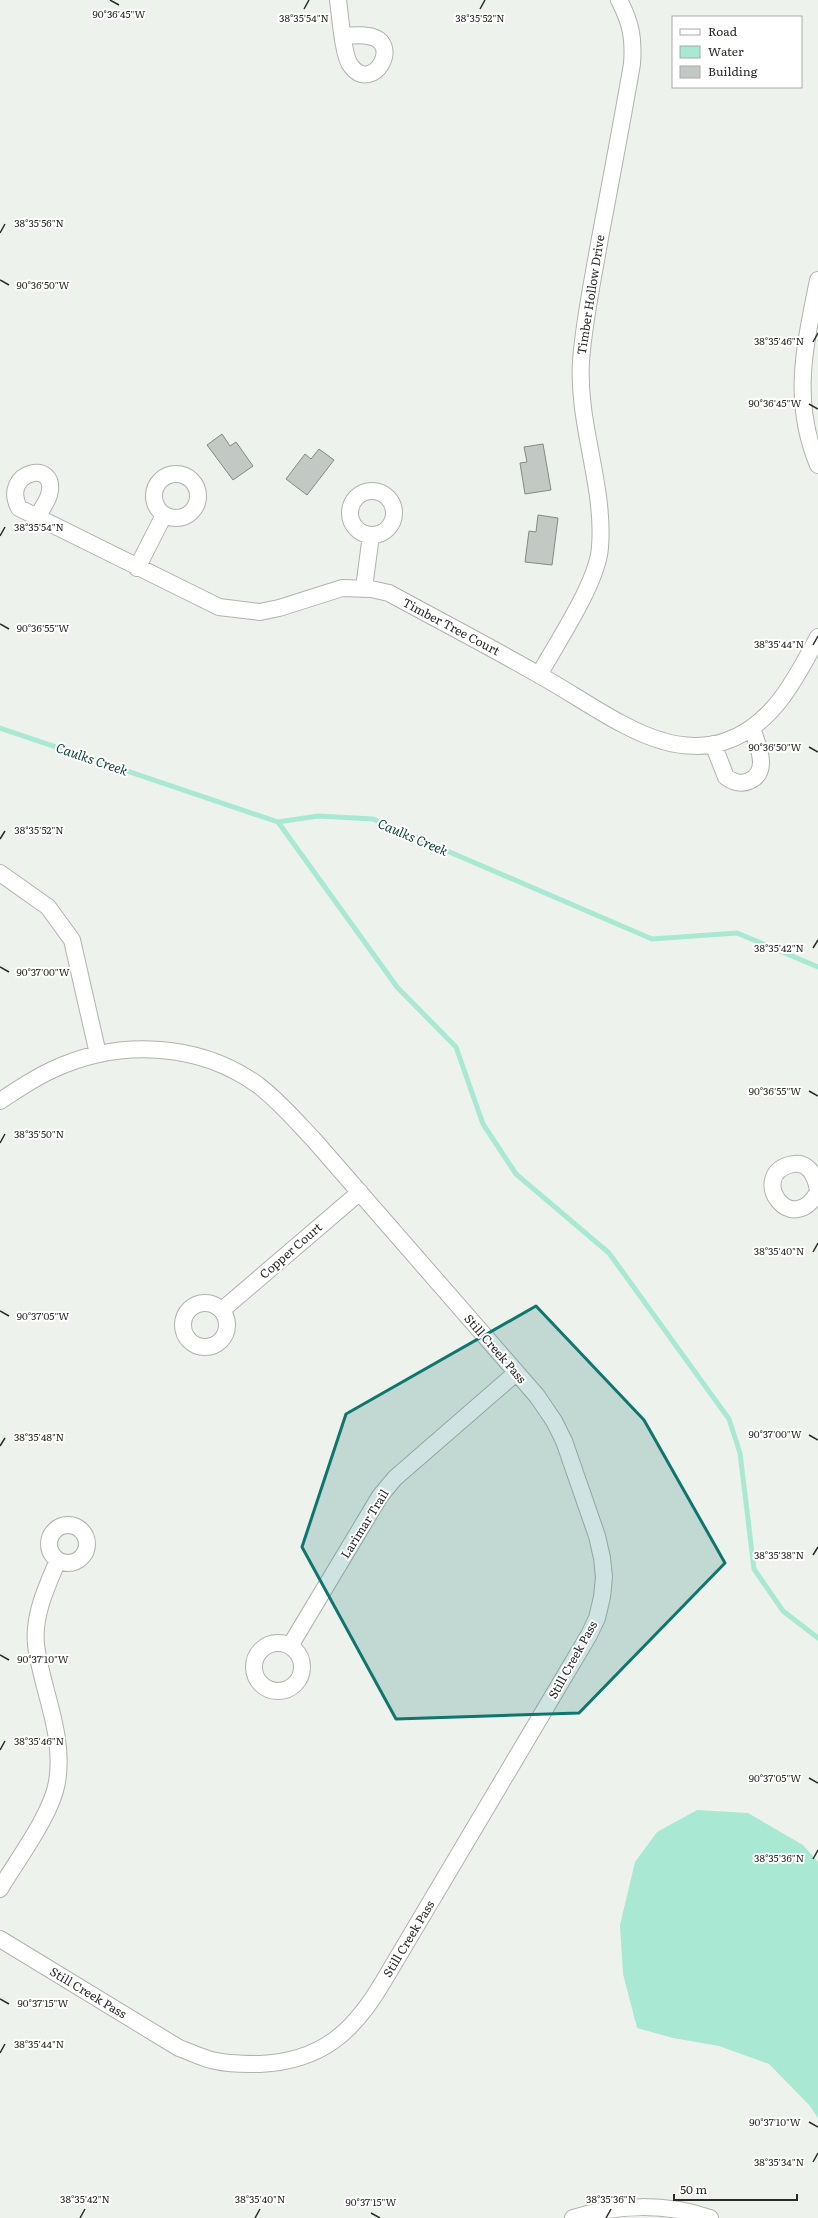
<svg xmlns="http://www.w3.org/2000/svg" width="818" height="2218" font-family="Literata,serif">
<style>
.water{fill:#a9e9d4}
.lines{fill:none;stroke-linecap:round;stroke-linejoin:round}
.stream{stroke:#a9e9d4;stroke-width:5}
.building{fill:#c2c8c4;stroke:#848985}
.minor-casing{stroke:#b0b3ad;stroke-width:18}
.minor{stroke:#fff;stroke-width:16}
.marked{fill:#0f766e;fill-opacity:0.2;stroke:#0f766e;stroke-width:3;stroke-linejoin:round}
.ticks{fill:none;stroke:#2a2b28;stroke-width:1.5}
.labels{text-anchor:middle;stroke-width:4;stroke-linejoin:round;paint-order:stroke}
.street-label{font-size:12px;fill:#2a2b28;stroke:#fff}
.water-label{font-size:13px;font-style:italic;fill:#0e4538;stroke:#fff}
.ticks-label{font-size:10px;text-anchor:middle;fill:#2a2b28;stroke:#fff;stroke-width:4;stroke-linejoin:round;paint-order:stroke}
</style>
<rect width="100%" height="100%" fill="#eef2ec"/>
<path class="water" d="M 697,1810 L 748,1813 L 803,1845 L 818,1862 L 818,2118 L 809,2105 L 769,2064 L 719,2046 L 673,2038 L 637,2028 L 623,1974 L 620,1925 L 635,1862 L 657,1832 Z"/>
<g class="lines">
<path class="stream" d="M 0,728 L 278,822 L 318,816 L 373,819 L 652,939 L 737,933 L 818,967
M 278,822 L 397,987 L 456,1047 L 483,1124 L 516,1174 L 609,1253 L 729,1419 L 740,1453 L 754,1569 L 783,1611 L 818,1638"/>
</g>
<path class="building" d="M 222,434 L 230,446 L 236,442 L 253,466 L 233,480 L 207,445 Z
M 543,444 L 551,490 L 525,494 L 520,463 L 527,462 L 524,447 Z
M 319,449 L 334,460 L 307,495 L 286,479 L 305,454 L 311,459 Z
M 538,515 L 558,518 L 552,565 L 525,562 L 529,531 L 536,532 Z"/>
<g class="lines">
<defs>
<path id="minor" d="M 338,0 C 340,14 343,57 351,66 C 373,95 404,41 368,36 C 360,34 351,36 343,36
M 818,280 C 805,346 791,400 818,465
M154 496a22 22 0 1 1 44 0a22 22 0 1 1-44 0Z
M350 513a22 22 0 1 1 44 0a22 22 0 1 1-44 0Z
M 37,517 C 41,510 47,502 49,495 C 59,458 0,471 19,508 L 219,607 L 260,612 L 279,608 L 342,588 L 371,589 L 389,593 C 442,622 496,650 548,680 C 583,700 626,731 663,741 C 682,747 708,748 726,741 C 773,725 796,678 818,637
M 137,568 L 164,515
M 364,588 L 371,535
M 539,675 C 557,642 598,582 600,547 C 605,486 577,424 581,361 C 584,320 593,279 600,238 C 611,180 622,122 632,64 C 634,38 631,23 619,0
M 713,744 L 726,777 C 733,782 740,785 749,781 C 771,772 757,744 752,728
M 0,873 L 48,907 L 72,940 L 98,1054
M 0,1101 C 17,1090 34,1078 52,1070 C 118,1039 198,1042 258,1085 C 279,1101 296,1121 314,1140 L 537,1396 L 554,1421 L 564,1441 L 597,1536 L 602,1558 L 604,1577 L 602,1597 L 597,1618 L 589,1635 L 383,1982 C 353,2033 321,2061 260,2064 C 243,2064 227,2064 211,2060 C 200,2057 190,2052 179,2048 L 0,1939
M 818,1191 C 816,1176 808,1159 789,1165 C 749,1177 791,1239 818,1192
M183 1325a22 22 0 1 1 44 0a22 22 0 1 1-44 0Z
M 222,1310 L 360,1192
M49 1544a19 19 0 1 1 38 0a19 19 0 1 1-38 0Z
M254 1667a24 24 0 1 1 48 0a24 24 0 1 1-48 0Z
M 290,1646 L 380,1496 L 395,1478 L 516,1373
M 0,1889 C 17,1860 52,1814 57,1782 C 65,1734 42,1691 36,1645 C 33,1615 47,1586 58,1560
M 573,2218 C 617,2204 666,2203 710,2218"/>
</defs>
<use href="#minor" class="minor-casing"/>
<use href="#minor" class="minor"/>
</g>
<path class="marked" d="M 536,1306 L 644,1420 L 725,1563 L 579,1713 L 396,1719 L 302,1547 L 346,1414 Z"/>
<path class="ticks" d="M 110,0 L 119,5M 304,9 L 309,0M 480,9 L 485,0M 0,233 L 5,224M 0,280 L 9,285M 813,342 L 818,333M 809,404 L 818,409M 0,536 L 5,527M 0,624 L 9,629M 813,645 L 818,636M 809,747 L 818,752M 0,839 L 5,831M 813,948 L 818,940M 0,967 L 9,972M 809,1091 L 818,1096M 0,1143 L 5,1134M 813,1252 L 818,1243M 0,1311 L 9,1316M 809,1435 L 818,1440M 0,1446 L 5,1438M 813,1555 L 818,1547M 0,1655 L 9,1660M 0,1750 L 5,1741M 809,1778 L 818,1783M 813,1859 L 818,1850M 0,1999 L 9,2004M 0,2053 L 5,2044M 809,2122 L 818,2127M 813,2162 L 818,2153M 371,2213 L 380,2218M 80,2218 L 85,2209M 255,2218 L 260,2209M 606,2218 L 611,2209"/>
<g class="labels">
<g class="street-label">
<text transform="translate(591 295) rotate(-81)" y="4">Timber Hollow Drive</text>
<text transform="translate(451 627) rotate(28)" y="4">Timber Tree Court</text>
<text transform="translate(291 1251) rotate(-41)" y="4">Copper Court</text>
<text transform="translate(495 1349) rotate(49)" y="4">Still Creek Pass</text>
<text transform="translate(365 1524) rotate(-58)" y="4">Larimar Trail</text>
<text transform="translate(573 1660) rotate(-61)" y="4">Still Creek Pass</text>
<text transform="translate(409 1939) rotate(-59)" y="4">Still Creek Pass</text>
<text transform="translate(88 1993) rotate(31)" y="4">Still Creek Pass</text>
</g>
<g class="water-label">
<text transform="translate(92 759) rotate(19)" y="5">Caulks Creek</text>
<text transform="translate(413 837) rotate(23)" y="5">Caulks Creek</text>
</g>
</g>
<g class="ticks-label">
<text x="119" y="18">90°36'45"W</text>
<text x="304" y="22">38°35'54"N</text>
<text x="480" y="22">38°35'52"N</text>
<text x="39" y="227">38°35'56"N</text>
<text x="43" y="289">90°36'50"W</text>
<text x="779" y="345">38°35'46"N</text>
<text x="775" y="407">90°36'45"W</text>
<text x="39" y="531">38°35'54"N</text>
<text x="43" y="632">90°36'55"W</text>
<text x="779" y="648">38°35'44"N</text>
<text x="775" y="751">90°36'50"W</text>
<text x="39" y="834">38°35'52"N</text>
<text x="779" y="952">38°35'42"N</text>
<text x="43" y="976">90°37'00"W</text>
<text x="775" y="1095">90°36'55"W</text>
<text x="39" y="1138">38°35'50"N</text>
<text x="779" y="1255">38°35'40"N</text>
<text x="43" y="1320">90°37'05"W</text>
<text x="775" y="1438">90°37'00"W</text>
<text x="39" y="1441">38°35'48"N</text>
<text x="779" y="1559">38°35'38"N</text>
<text x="43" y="1663">90°37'10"W</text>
<text x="39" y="1745">38°35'46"N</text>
<text x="775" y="1782">90°37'05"W</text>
<text x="779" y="1862">38°35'36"N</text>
<text x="43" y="2007">90°37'15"W</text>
<text x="39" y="2048">38°35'44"N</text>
<text x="775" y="2126">90°37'10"W</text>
<text x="779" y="2166">38°35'34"N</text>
<text x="85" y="2203">38°35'42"N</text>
<text x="260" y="2203">38°35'40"N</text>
<text x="611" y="2203">38°35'36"N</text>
<text x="371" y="2206">90°37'15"W</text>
</g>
<rect x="672" y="16" width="130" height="72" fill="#ffffff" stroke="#aaaaa9"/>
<rect x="680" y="29" width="20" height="6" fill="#ffffff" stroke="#aaaaa9"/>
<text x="708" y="36" font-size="12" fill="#2a2b28">Road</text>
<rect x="680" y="46" width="20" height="12" fill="#a9e9d4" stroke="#aaaaa9"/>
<text x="708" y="56" font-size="12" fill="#2a2b28">Water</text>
<rect x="680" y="66" width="20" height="12" fill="#c2c8c4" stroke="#aaaaa9"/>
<text x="708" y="76" font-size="12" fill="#2a2b28">Building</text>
<path d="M674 2194v6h123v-6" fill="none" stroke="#2a2b28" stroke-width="2"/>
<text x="680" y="2194" font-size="12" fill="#2a2b28" stroke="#ffffff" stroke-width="3" paint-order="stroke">50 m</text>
</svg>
